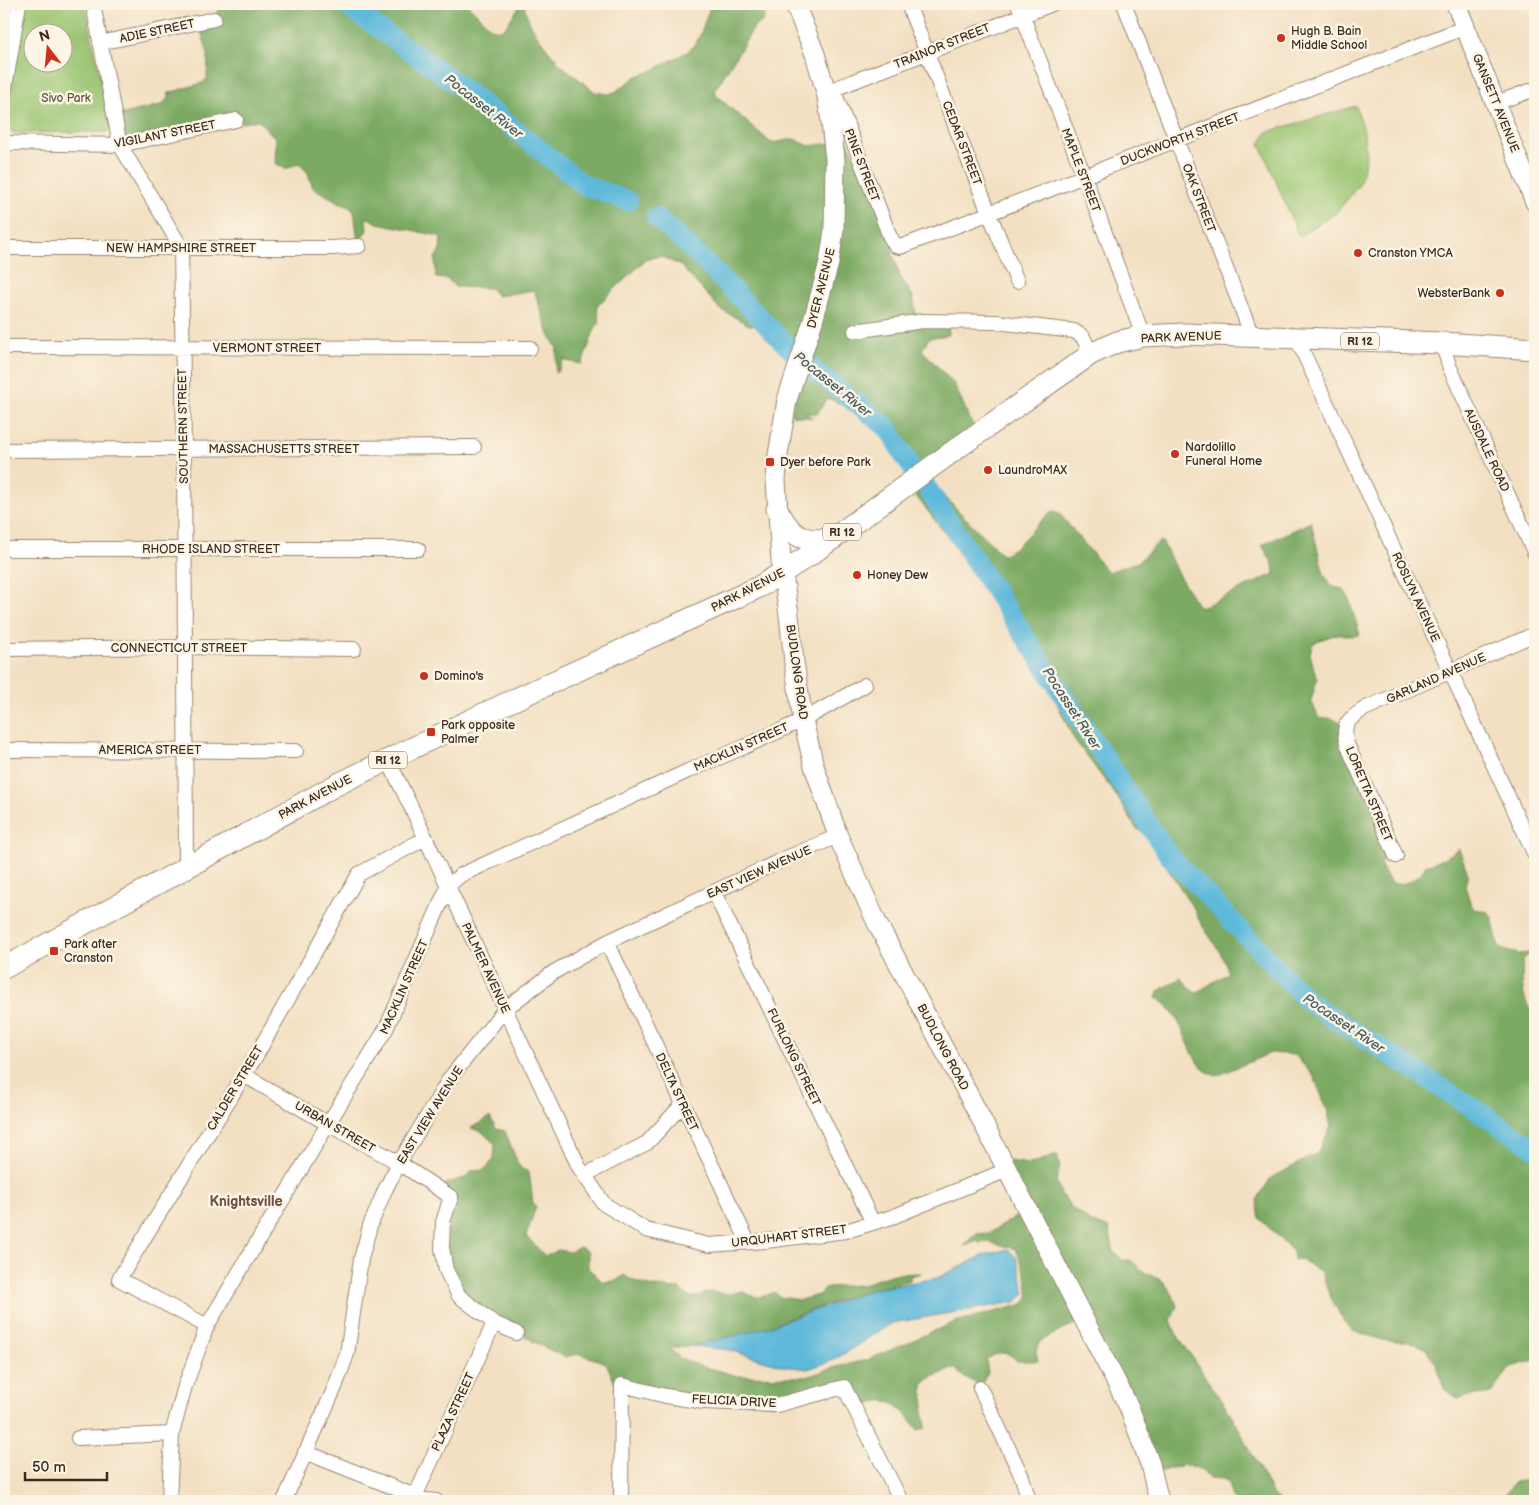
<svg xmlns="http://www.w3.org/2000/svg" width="1539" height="1505" font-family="'Balsamiq Sans',sans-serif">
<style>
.green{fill:#9ac471;stroke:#6a7748;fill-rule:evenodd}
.forest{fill:#7baa63;stroke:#5b6a40}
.water{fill:#5eb9db;stroke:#4c727c}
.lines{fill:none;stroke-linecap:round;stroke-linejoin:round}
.river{stroke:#5eb9db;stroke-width:20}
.street-casing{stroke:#978570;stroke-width:16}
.secondary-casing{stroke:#978570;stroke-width:21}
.primary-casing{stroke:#978570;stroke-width:23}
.street{stroke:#fff;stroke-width:14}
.secondary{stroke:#fff;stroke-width:19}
.primary{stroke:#fff;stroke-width:21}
.poi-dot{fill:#c8321e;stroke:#fcf5e5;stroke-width:2}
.labels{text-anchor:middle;stroke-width:5;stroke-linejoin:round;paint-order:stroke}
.shield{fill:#fcf5e5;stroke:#75675a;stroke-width:1}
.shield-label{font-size:11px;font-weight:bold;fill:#3b2a1e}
.street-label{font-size:12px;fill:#3b2a1e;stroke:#fcf5e5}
.poi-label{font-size:12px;fill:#3b2a1e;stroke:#fcf5e5;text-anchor:start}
.park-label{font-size:12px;fill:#585837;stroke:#fcf5e5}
.water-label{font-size:14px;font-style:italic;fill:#475c60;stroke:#fcf5e5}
.neighbourhood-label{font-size:14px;font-weight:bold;fill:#714e44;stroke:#fcf5e5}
</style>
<rect width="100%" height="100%" fill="#fcf5e5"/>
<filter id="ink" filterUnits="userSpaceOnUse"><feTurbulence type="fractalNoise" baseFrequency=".02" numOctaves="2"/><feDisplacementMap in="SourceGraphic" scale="10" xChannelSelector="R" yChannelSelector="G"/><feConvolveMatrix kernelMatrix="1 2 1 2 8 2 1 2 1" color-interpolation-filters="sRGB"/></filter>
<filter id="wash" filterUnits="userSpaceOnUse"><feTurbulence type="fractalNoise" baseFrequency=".0096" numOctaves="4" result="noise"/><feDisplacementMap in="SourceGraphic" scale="20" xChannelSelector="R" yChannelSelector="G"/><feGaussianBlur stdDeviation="1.12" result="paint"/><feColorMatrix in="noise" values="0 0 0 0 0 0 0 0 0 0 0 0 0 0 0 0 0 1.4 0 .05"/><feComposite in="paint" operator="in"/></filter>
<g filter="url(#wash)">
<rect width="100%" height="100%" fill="#f3e0c3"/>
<path class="green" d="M 24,4 L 85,4 L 111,129 L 107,132 L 14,133 L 4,127 L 4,115 ZM 32,32 L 62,32 L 62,62 L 32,62 Z
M 1356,106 L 1364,131 L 1366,160 L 1359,185 L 1336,213 L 1299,236 L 1260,144 L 1267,132 Z"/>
<path class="forest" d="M 222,4 L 467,4 L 490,27 L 499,31 L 506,26 L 521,4 L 524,4 C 528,26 540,39 553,56 L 557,57 L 556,61 L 595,92 L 609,94 L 615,92 L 637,76 L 649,72 L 687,52 L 695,44 L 700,36 L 711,4 L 772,4 L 769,5 L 762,22 L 755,26 L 715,90 L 716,95 C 734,112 753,126 771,143 L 794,139 L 809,146 L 832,143 L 827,95 L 895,244 L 892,251 L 900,276 L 913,297 L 917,320 L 949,325 L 948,335 L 929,338 L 922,350 L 954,384 L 976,432 L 930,476 L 943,495 L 1002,555 L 1016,547 L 1050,512 L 1058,512 L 1108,572 L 1138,562 L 1160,541 L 1163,543 L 1179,576 L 1200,608 L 1274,574 L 1273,564 L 1262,545 L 1311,522 L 1324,575 L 1333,587 L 1343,589 L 1348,596 L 1360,635 L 1352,636 L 1337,634 L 1317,641 L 1312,645 L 1310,654 L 1317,680 L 1311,700 L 1319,719 L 1329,718 L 1346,724 L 1391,843 L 1380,864 L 1390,882 C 1393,883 1396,884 1399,884 C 1409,884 1423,874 1426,865 L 1443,859 L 1459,849 L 1468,874 L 1465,886 L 1471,905 L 1475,909 L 1488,912 L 1492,917 L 1498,944 L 1503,950 L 1519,954 L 1529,953 L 1528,955 L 1523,960 C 1522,979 1520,1001 1535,1015 L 1535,1360 L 1511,1367 L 1491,1393 L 1458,1398 L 1444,1389 L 1437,1365 L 1426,1349 L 1408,1341 L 1387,1341 L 1352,1331 L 1344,1322 L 1330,1296 L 1321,1272 L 1301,1259 L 1294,1260 L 1293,1252 L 1280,1238 L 1260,1219 L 1257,1200 L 1270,1179 L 1317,1153 L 1331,1127 L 1327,1109 L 1314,1077 L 1295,1055 L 1271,1053 L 1216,1076 C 1213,1074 1209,1073 1206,1071 C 1183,1050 1185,1013 1156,998 L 1158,991 L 1181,978 L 1196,993 L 1228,973 C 1224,949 1203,933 1195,911 L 1146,834 L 1136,828 L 1118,798 L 1074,739 L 1041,670 L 998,601 L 909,487 L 913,482 L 897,458 L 901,448 L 898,434 L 890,435 L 855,412 L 831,399 L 826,400 L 817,414 L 805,413 L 813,418 L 791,415 L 808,345 L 781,338 L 777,332 L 767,326 L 749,325 L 720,309 L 681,266 L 660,256 L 645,260 L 598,305 L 597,308 L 600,323 L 596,326 L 582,364 L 566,361 L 564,358 L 558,371 L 555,373 L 557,348 L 549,335 L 534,290 L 497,296 L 490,288 L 455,287 L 447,279 L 436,278 L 435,258 L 440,250 L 441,238 L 439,236 L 378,223 L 366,217 L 367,230 L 358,243 L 354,210 L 313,188 L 308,173 L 298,163 L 286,169 L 275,163 L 276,139 L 258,120 L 243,123 L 236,120 L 122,143 L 115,116 L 161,105 L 168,99 L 169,93 L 202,83 L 207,79 L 208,54 L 199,24 L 213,19 Z
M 490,1117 L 496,1129 L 505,1131 L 518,1164 L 522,1169 L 529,1172 L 533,1203 L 536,1207 L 526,1236 L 545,1256 L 558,1250 L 570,1252 L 580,1247 L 588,1252 L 588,1268 L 603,1282 L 616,1281 L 624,1275 C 639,1287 662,1288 680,1289 C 695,1305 699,1292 713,1292 C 718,1292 724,1295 729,1294 C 733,1294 737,1292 741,1291 C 755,1298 759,1299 774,1292 L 780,1297 L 800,1300 L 818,1295 L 828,1287 L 861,1285 L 893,1274 L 921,1273 L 910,1276 L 910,1280 L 850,1296 L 787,1319 L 746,1338 L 708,1345 L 669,1348 L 680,1358 L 700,1366 L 738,1376 L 807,1377 L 832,1368 L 867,1360 L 955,1322 L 1021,1305 L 1028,1300 C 1030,1282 1022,1265 1016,1249 L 988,1242 L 979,1243 L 978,1241 L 964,1246 L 975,1234 L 989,1233 L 1027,1210 L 1003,1160 L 1029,1164 L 1057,1155 L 1060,1166 L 1056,1180 L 1061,1194 L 1072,1208 L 1092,1223 L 1109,1228 L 1114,1252 L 1123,1260 L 1130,1260 L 1146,1273 L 1163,1281 L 1173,1295 L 1177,1306 L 1171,1320 L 1176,1333 L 1234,1419 L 1273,1495 L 1280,1501 L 1234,1501 L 1233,1500 L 1228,1484 L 1224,1479 L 1209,1478 L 1201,1469 L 1184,1465 L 1154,1473 L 1083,1320 L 1040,1341 L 1036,1351 L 1038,1361 L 1017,1361 C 1006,1349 999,1353 986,1359 L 988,1373 L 980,1386 L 960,1374 L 955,1368 L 930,1378 L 924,1383 L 922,1392 L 925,1402 L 923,1411 L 926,1428 L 918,1430 C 909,1418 894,1395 876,1402 C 870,1404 864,1408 859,1411 L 846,1388 L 772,1404 L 620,1387 L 615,1383 L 606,1363 L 580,1354 L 564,1357 L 532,1341 L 529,1338 L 517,1332 L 459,1295 L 445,1268 L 451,1198 L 441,1187 L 448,1183 L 468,1177 L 471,1171 L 484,1170 L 494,1159 L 495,1144 L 482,1132 L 471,1128 Z
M 1535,1479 L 1535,1501 L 1509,1501 L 1506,1493 L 1515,1482 Z"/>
<path class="water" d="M 1008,1249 L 1017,1258 L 1025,1294 L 1015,1302 L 892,1323 L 834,1360 L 808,1369 L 783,1366 L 730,1350 L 692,1346 L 765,1328 L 874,1289 L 937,1278 L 984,1255 Z"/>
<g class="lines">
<path class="river" d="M 344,4 L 460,86 L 584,185 L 628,201
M 656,217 L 704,261 L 801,360 L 888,428 L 906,459 L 929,491 L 1168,854 L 1309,1002 L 1535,1148"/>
</g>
</g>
<g filter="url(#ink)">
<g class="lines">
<defs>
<path id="street" d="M 93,4 L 120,145 L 181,247 L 184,449 L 186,868
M 908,4 L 989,213 L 1017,281
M 1018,4 L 1084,176 L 1143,336
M 1124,4 L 1252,336
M 100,43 L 214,19
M 833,89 L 890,237 L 896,246 L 900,247 L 964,223 L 1466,27
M 826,92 L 1052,4
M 4,93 L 19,4
M 1496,103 L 1535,89
M 4,143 L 120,145 L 236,120
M 4,248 L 333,248 L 359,246
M 855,331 L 923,321 L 996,322 L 1074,331 L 1083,337 L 1091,354
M 1297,339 L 1535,855
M 1442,343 L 1450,368 L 1535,554
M 4,347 L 530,348
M 4,450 L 474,447
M 4,549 L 418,549
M 4,649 L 184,647 L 354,649
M 4,750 L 296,751
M 388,760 L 412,809 L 579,1167 L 604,1204 L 646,1230 L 709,1245 L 765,1241 L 846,1231 L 892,1217 L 1007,1170
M 1396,856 L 1347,744 C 1341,724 1349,719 1364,709 L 1535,634
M 714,892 L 873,1223
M 607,942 L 748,1242
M 244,1075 L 328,1124 L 399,1163 L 451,1197 L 443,1222 L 442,1248 L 446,1270 L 459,1296 L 494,1323 L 516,1333
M 585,1175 L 647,1143 L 683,1104
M 207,1326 L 119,1279 L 257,1054 L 359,874 L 426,838
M 980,1388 L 1022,1477 L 1029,1501
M 78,1438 L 172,1434
M 305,1452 L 425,1500 L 436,1501
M 169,1501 L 172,1434 L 185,1386 L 207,1326 L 328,1124 L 386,1029 L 448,886 L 461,875 L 688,771 L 744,747 L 803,720 L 865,685
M 284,1501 L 335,1387 L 347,1354 L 361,1259 L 370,1226 L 385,1190 L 399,1163 L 450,1078 L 505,1009 L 554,972 L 607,942 L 784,859 L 838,836
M 413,1501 L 494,1323
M 621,1501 L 622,1385 L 666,1396 L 704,1402 L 777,1405 L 844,1387 L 901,1501"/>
<path id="secondary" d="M 795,4 L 815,54 L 826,92 L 830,114 L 835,159 L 834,230 L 829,263 L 813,321 L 787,400 L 778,455 L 776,480 L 781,561 L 789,615 L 794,662 L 803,720 L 814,766 L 838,836 L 877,923 L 978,1113 L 1129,1407 L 1150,1464 L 1159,1501
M 1456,4 L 1535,202"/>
<path id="primary" d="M 777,509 C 793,538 800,542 833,539
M 4,968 L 338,784 L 481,715 L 759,587 L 810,555 L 963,444 L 1091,354 L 1117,342 L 1143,336 L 1184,334 L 1442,343 L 1535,349"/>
</defs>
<use href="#street" class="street-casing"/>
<use href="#secondary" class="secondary-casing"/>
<use href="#primary" class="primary-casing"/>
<use href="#street" class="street"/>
<use href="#secondary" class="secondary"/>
<use href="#primary" class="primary"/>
</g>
</g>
<g class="poi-dot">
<circle cx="1281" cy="38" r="5"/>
<circle cx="1358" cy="253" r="5"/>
<circle cx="1500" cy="293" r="5"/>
<circle cx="1175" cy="454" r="5"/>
<rect x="765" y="457" width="10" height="10" rx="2.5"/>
<circle cx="988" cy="470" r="5"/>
<circle cx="857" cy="575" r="5"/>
<circle cx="424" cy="676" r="5"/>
<rect x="426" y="727" width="10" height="10" rx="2.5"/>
<rect x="49" y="946" width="10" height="10" rx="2.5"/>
</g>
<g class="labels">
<g class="shield">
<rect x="1341" y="332.5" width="38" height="17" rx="4"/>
<rect x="823" y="523.5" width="38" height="17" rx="4"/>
<rect x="369" y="751.5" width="38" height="17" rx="4"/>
</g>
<g class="shield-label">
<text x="1360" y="345">RI 12</text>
<text x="842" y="536">RI 12</text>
<text x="388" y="764">RI 12</text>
</g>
<g class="street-label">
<text transform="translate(157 31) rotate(-12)" y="4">ADIE STREET</text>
<text transform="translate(942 46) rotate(-22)" y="4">TRAINOR STREET</text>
<text transform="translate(1496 103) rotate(68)" y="4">GANSETT AVENUE</text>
<text transform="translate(165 134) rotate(-11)" y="4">VIGILANT STREET</text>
<text transform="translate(1180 139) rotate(-21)" y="4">DUCKWORTH STREET</text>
<text transform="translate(962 143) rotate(69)" y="4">CEDAR STREET</text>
<text transform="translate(862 165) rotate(69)" y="4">PINE STREET</text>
<text transform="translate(1081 170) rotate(69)" y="4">MAPLE STREET</text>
<text transform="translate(1199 198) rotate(69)" y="4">OAK STREET</text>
<text x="181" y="252">NEW HAMPSHIRE STREET</text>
<text transform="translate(821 288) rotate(-76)" y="4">DYER AVENUE</text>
<text transform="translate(1181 337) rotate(-2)" y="4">PARK AVENUE</text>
<text x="267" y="352">VERMONT STREET</text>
<text transform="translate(183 426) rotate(-91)" y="4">SOUTHERN STREET</text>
<text x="284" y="453">MASSACHUSETTS STREET</text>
<text transform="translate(1487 450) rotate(65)" y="4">AUSDALE ROAD</text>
<text x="211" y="553">RHODE ISLAND STREET</text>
<text transform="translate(748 590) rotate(-27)" y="4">PARK AVENUE</text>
<text transform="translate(1416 597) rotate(65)" y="4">ROSLYN AVENUE</text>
<text x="179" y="652">CONNECTICUT STREET</text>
<text transform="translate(797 672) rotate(82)" y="4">BUDLONG ROAD</text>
<text transform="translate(1436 678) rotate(-24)" y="4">GARLAND AVENUE</text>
<text transform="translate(741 747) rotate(-24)" y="4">MACKLIN STREET</text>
<text x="150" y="754">AMERICA STREET</text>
<text transform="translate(1369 794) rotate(67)" y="4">LORETTA STREET</text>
<text transform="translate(315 797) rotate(-28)" y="4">PARK AVENUE</text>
<text transform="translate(759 872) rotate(-24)" y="4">EAST VIEW AVENUE</text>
<text transform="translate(486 968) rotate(65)" y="4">PALMER AVENUE</text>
<text transform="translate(404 987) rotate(-66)" y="4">MACKLIN STREET</text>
<text transform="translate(943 1047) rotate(62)" y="4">BUDLONG ROAD</text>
<text transform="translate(794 1057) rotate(64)" y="4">FURLONG STREET</text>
<text transform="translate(235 1088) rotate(-59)" y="4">CALDER STREET</text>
<text transform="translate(677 1092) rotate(65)" y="4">DELTA STREET</text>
<text transform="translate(430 1115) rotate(-58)" y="4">EAST VIEW AVENUE</text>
<text transform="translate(335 1127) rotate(30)" y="4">URBAN STREET</text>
<text transform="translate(789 1236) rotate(-7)" y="4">URQUHART STREET</text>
<text transform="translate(734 1401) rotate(3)" y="4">FELICIA DRIVE</text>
<text transform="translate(453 1412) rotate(-65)" y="4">PLAZA STREET</text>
</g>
<g class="poi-label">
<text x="1291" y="35">Hugh B. Bain<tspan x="1291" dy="14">Middle School</tspan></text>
<text x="1368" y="257">Cranston YMCA</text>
<text x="1490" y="297" text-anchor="end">WebsterBank</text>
<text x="1185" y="451">Nardolillo<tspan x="1185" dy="14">Funeral Home</tspan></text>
<text x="780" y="466">Dyer before Park</text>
<text x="998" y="474">LaundroMAX</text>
<text x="867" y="579">Honey Dew</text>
<text x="434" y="680">Domino's</text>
<text x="441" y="729">Park opposite<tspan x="441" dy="14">Palmer</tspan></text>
<text x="64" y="948">Park after<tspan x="64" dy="14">Cranston</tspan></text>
</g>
<g class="park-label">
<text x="66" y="102">Sivo Park</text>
</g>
<g class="water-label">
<text transform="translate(484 106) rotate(38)" y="5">Pocasset River</text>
<text transform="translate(833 384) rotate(39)" y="5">Pocasset River</text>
<text transform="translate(1072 708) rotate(57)" y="5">Pocasset River</text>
<text transform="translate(1344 1023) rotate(34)" y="5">Pocasset River</text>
</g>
<g class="neighbourhood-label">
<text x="246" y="1206">Knightsville</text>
</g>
</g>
<rect width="1539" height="1505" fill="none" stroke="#fcf5e5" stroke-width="20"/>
<g transform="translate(48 48) rotate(344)"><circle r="24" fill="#fcf5e5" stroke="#afa495"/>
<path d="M0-4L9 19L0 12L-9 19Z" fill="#c8321e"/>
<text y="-8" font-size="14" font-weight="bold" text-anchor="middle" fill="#3b2a1e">N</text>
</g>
<path d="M25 1472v8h82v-8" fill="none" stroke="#3b2a1e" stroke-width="2.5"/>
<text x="32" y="1472" font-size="15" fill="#3b2a1e" stroke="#fcf5e5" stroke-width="4" paint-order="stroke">50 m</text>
</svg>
